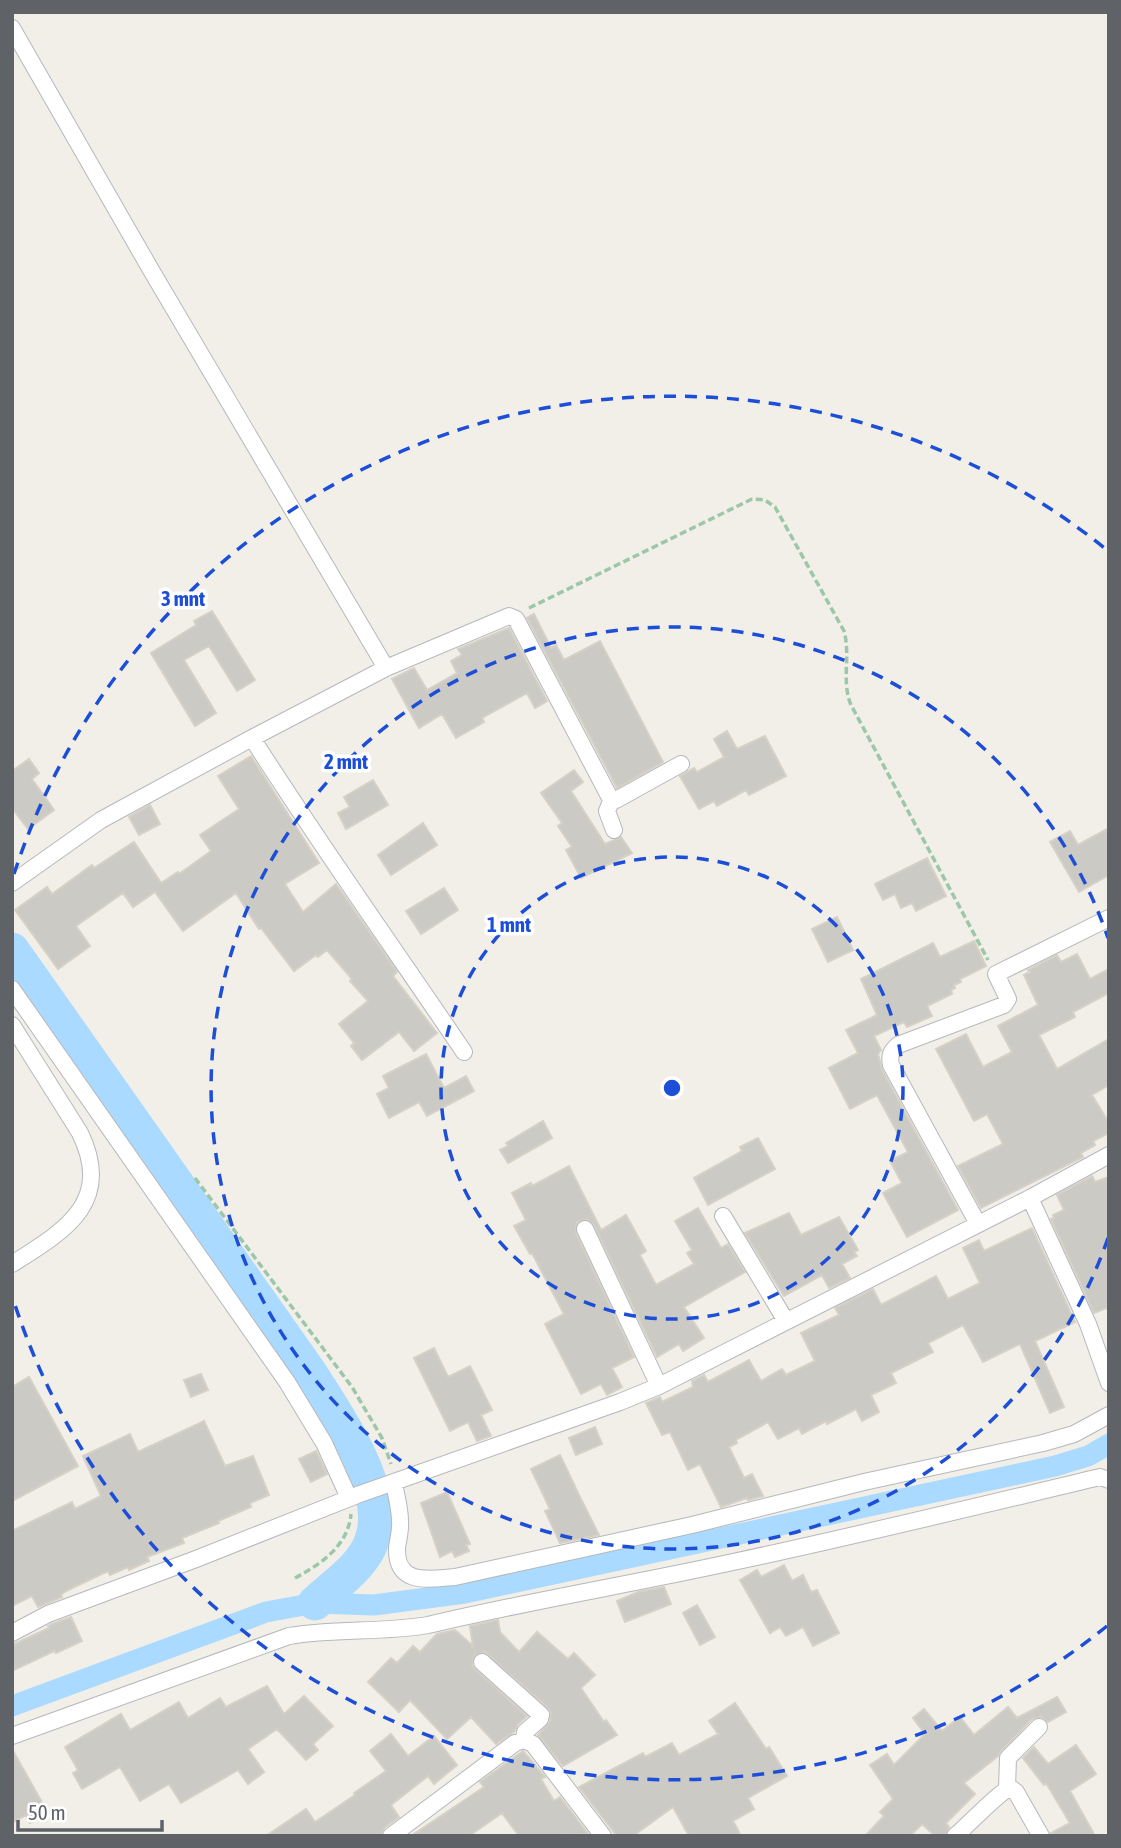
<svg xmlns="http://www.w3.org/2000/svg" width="1121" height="1848" font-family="'Asap Condensed',sans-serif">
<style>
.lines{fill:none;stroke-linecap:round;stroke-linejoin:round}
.canal{stroke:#aadaff;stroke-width:21}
.river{stroke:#aadaff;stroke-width:35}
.building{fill:#cccac5;stroke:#d6d1c6;stroke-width:2}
.street-casing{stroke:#b5b8bc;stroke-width:18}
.path{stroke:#9cc7a9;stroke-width:3.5;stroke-dasharray:7 3.5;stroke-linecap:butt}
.street{stroke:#fff;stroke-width:16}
.ring{fill:none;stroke:#1d4ed8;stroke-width:3.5;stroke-dasharray:12 9}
.centre{fill:#1d4ed8;stroke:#fff;stroke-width:3.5}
.ring-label{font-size:21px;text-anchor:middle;font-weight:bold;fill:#1d4ed8;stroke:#fff;stroke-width:7;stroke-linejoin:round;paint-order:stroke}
</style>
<rect width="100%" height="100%" fill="#f1efe8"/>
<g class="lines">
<path class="canal" d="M 12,1706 L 266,1612 L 315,1603 L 374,1605 L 465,1593 L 1055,1466 L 1088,1456 L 1109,1444"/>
<path class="river" d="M 12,950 L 310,1373 C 336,1415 390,1488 372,1540 C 364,1566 334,1585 315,1603"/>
</g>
<path class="building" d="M 212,611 L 255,680 L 237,691 L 209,646 L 184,660 L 216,713 L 195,726 L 151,653 L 196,625 L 194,621 Z
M 534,614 L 551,648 L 556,645 L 564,660 L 600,641 L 663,762 L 617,788 L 527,618 Z
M 509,628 L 547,701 L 535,708 L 527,693 L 482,718 L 484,722 L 456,738 L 442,714 L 419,728 L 392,679 L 414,668 L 427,690 L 457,673 L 451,661 L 462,655 L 458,649 Z
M 727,731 L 737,749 L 765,736 L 786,776 L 749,795 L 746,790 L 717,806 L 714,801 L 699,809 L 680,776 L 694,768 L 697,772 L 724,757 L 714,739 Z
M 251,756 L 319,863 L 285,884 L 303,912 L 336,884 L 397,972 L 393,976 L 437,1033 L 414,1051 L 399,1032 L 362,1060 L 351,1046 L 354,1043 L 339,1024 L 368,1001 L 350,981 L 352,979 L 327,950 L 318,957 L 316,955 L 294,971 L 261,928 L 259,929 L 236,893 L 183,931 L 155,892 L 133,907 L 123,893 L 76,926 L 90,946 L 58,969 L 15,910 L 47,887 L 52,894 L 92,865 L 94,868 L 134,842 L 161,883 L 178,872 L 179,874 L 211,851 L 200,835 L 239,809 L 218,776 Z
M 29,759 L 39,773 L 32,779 L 54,810 L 28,829 L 12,808 L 12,771 Z
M 574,770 L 583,782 L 571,791 L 605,844 L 621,837 L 632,853 L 581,878 L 566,850 L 572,847 L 558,826 L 562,823 L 541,793 Z
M 373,780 L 388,805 L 346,829 L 338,813 L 350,807 L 344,797 Z
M 150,805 L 160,824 L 139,835 L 129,817 Z
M 423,823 L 437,845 L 391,875 L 378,855 Z
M 1109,828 L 1109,875 L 1079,892 L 1050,842 L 1070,831 L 1078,845 Z
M 927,858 L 946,896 L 916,911 L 912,903 L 901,908 L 895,894 L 883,900 L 875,884 Z
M 444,888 L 458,910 L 421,934 L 406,911 Z
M 837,917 L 853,950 L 828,962 L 812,929 Z
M 974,941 L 986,966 L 960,979 L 961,982 L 954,985 L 955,988 L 951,990 L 952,994 L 927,1006 L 932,1016 L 907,1027 L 904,1022 L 874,1036 L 881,1050 L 878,1054 L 882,1070 L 958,1210 L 907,1237 L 883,1193 L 902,1183 L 890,1161 L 908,1152 L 877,1095 L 850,1109 L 829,1068 L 858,1053 L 846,1030 L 877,1015 L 861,979 L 933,943 L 940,957 Z
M 1077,954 L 1090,979 L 1109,969 L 1109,993 L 1073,1012 L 1075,1017 L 1039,1035 L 1057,1069 L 1109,1039 L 1109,1085 L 1092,1095 L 1109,1123 L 1109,1133 L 1093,1141 L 1095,1145 L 1081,1153 L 1083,1157 L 981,1208 L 958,1166 L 1003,1144 L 987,1114 L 974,1121 L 936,1049 L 966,1034 L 983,1067 L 1012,1052 L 998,1026 L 1038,1005 L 1024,975 L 1030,972 L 1028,970 L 1057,955 L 1061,962 Z
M 426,1054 L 444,1088 L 466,1076 L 474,1091 L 427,1116 L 419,1102 L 389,1118 L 377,1094 L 389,1088 L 383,1076 Z
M 543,1121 L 552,1138 L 508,1163 L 500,1150 L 508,1146 L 506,1143 Z
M 758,1138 L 775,1169 L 708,1205 L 694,1178 L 742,1151 L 740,1147 Z
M 569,1166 L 601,1230 L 626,1215 L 646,1251 L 640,1255 L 656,1285 L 694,1264 L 687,1253 L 692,1250 L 675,1221 L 698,1208 L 721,1248 L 728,1244 L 745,1272 L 684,1307 L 704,1338 L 683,1351 L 679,1344 L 657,1357 L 594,1225 L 587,1219 L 577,1222 L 576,1233 L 634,1357 L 612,1368 L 622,1387 L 607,1395 L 601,1384 L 581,1394 L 545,1324 L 564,1314 L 532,1253 L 530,1254 L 514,1226 L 526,1220 L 512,1193 L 531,1183 L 532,1186 Z
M 1092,1176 L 1095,1182 L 1109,1177 L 1109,1307 L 1094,1313 L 1051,1219 L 1054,1218 L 1053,1215 L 1064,1210 L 1057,1195 Z
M 789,1213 L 801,1235 L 839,1217 L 858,1250 L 854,1252 L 857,1256 L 842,1264 L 850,1278 L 829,1288 L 822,1275 L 784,1296 L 745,1233 Z
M 1032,1228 L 1075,1322 L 1035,1341 L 1064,1407 L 1050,1413 L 1020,1344 L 983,1362 L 963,1325 L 928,1343 L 933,1352 L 891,1373 L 896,1383 L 871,1395 L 879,1412 L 862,1421 L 856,1409 L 827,1424 L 826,1421 L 802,1434 L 799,1428 L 778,1439 L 768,1422 L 736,1440 L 737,1443 L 729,1447 L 744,1478 L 752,1474 L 763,1496 L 748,1500 L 747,1498 L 721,1507 L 700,1464 L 688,1470 L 670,1432 L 662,1435 L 646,1403 L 660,1397 L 662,1402 L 693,1387 L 692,1381 L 704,1375 L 708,1382 L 749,1360 L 761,1381 L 782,1369 L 786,1375 L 815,1361 L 801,1333 L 839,1315 L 835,1308 L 873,1289 L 881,1305 L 936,1276 L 948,1299 L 980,1283 L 963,1248 L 979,1240 L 984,1251 Z
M 434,1348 L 448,1377 L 470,1366 L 492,1410 L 481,1415 L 491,1436 L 477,1441 L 468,1422 L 450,1431 L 414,1358 Z
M 201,1374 L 208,1390 L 191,1397 L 184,1380 Z
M 29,1377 L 78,1466 L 12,1501 L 12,1387 Z
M 204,1421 L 225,1466 L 253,1456 L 269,1495 L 250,1503 L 251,1507 L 218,1521 L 219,1523 L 182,1538 L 184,1543 L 147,1557 L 149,1561 L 129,1570 L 128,1567 L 110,1575 L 108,1571 L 64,1592 L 61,1595 L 62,1597 L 38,1607 L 32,1596 L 12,1606 L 12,1531 L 72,1502 L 75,1509 L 101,1496 L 83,1456 L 130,1434 L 138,1452 Z
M 595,1427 L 602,1444 L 576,1455 L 569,1438 Z
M 316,1451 L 327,1474 L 311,1482 L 299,1459 Z
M 560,1455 L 578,1493 L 599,1535 L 560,1543 L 555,1532 L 545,1511 L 550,1509 L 531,1469 Z
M 447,1492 L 470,1544 L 466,1545 L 469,1551 L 455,1557 L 452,1551 L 440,1557 L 421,1503 Z
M 784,1565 L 792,1581 L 803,1575 L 811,1592 L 817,1590 L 839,1633 L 813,1646 L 803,1627 L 786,1636 L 780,1627 L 770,1633 L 740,1580 L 757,1570 L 761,1577 Z
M 664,1587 L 671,1604 L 625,1622 L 617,1601 L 638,1592 Z
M 697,1605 L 715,1637 L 700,1645 L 683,1613 Z
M 71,1617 L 82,1641 L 56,1653 L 54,1651 L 12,1671 L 12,1645 L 49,1628 L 48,1626 L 52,1624 Z
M 498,1620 L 500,1632 L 519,1652 L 537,1632 L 568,1659 L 574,1653 L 595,1675 L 581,1688 L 604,1722 L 606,1720 L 617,1735 L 563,1766 L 538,1735 L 550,1722 L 551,1713 L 548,1708 L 485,1652 L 474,1656 L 472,1665 L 475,1669 L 527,1716 L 518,1724 L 514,1732 L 496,1744 L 471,1717 L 447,1739 L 410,1700 L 399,1712 L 368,1682 L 391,1658 L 397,1663 L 413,1646 L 420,1652 L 437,1634 L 455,1630 L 473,1646 L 470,1626 Z
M 267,1686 L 284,1714 L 304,1696 L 333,1726 L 313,1744 L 318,1750 L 306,1760 L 277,1729 L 248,1749 L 264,1772 L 248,1784 L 238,1770 L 181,1803 L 169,1784 L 140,1801 L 120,1767 L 82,1789 L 73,1773 L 78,1770 L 65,1747 L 121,1714 L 130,1730 L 179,1702 L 188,1718 L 220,1698 L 226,1707 Z
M 1057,1697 L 1066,1712 L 1048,1722 L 1041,1717 L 1032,1719 L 1001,1751 L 998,1756 L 964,1783 L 975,1794 L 946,1823 L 949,1827 L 945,1836 L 935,1836 L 922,1824 L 910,1836 L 865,1836 L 884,1816 L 880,1812 L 893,1799 L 870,1765 L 887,1754 L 894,1765 L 925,1734 L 913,1718 L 924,1709 L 942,1731 L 960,1717 L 974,1735 L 1008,1707 L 1017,1718 Z
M 735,1703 L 766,1749 L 769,1747 L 787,1776 L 748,1798 L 754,1809 L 733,1821 L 741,1836 L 689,1836 L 673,1807 L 633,1836 L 617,1836 L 579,1787 L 643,1753 L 645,1757 L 672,1743 L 679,1755 L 718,1734 L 709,1721 Z
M 391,1734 L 408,1756 L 434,1736 L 457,1765 L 434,1784 L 428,1776 L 391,1805 L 399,1817 L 384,1828 L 381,1836 L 266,1836 L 306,1809 L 315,1822 L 355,1795 L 354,1793 L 386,1771 L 370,1751 Z
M 1076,1745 L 1096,1774 L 1070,1791 L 1095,1836 L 1051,1836 L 1051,1833 L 1070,1823 L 1046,1783 L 1044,1785 L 1023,1758 L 1034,1747 L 1048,1764 Z
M 12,1749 L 48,1813 L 30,1823 L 26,1815 L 12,1823 Z
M 523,1751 L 545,1777 L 541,1779 L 554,1801 L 560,1797 L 588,1834 L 519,1836 L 502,1813 L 469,1836 L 411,1836 L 484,1787 L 480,1782 Z"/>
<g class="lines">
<defs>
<path id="street" d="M 12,28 L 151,270 L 386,668
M 252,738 C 320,845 393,947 464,1052
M 612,799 L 607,811 L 614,830
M 12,883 L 101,820 L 252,738 L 386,668 L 509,616 L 516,619 L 609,796 L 616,800 L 681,764
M 12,989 L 287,1382 L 324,1443 L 349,1498
M 12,1025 L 80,1133 C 114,1203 64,1231 12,1264
M 1030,1198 L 1088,1324 L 1109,1383
M 723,1216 L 786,1321
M 978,1224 L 891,1065 C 889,1055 891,1051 898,1045 L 1004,1005 L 1008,999 L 996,974 L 1109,918
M 585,1229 L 659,1386
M 394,1483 C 396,1495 400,1508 400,1521 C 401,1530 398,1539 397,1548 C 396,1586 429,1579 455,1577 L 692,1525 L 864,1482 L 1043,1443 L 1074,1434 L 1109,1415
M 12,1633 L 48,1614 L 196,1559 L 360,1494 L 620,1402 L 659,1386 L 1030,1198 L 1109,1155
M 482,1662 L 541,1715 L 540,1719 L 525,1732 L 524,1740
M 12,1736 L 289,1636 C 335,1628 382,1633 428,1625 C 529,1601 632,1584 733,1562 C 856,1536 978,1506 1100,1477 L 1109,1480
M 1007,1788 L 1008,1758 L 1039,1727
M 391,1836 L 515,1743 L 524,1740 L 533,1744 L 603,1836
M 955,1836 C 966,1827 1002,1789 1011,1788 L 1016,1792 L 1041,1836"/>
</defs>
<use href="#street" class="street-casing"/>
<path class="path" d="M 529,608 L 752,499 L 765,500 L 775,507 L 844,631 C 851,656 841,681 851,705 L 988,960
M 195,1178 L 352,1387 L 382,1438 L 391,1464
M 295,1578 C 321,1564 348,1546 351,1514"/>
<use href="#street" class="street"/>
</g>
<g class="ring">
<circle cx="672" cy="1088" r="231"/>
<path d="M1108 1238A461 461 0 1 1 1108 938"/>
<path d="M1107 1626A692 692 0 0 1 14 1302M14 874A692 692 0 0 1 1107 550"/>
</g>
<circle cx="672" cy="1088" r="10" class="centre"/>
<g class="ring-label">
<text x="183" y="606">3 mnt</text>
<text x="346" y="769">2 mnt</text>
<text x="509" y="932">1 mnt</text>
</g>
<rect width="1121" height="1848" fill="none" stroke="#5f6368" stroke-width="28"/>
<path d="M18 1820v10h144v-10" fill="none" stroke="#5f6368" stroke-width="3.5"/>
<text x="28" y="1820" font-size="21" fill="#5f6368" stroke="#ffffff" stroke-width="5" paint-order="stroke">50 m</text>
</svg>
